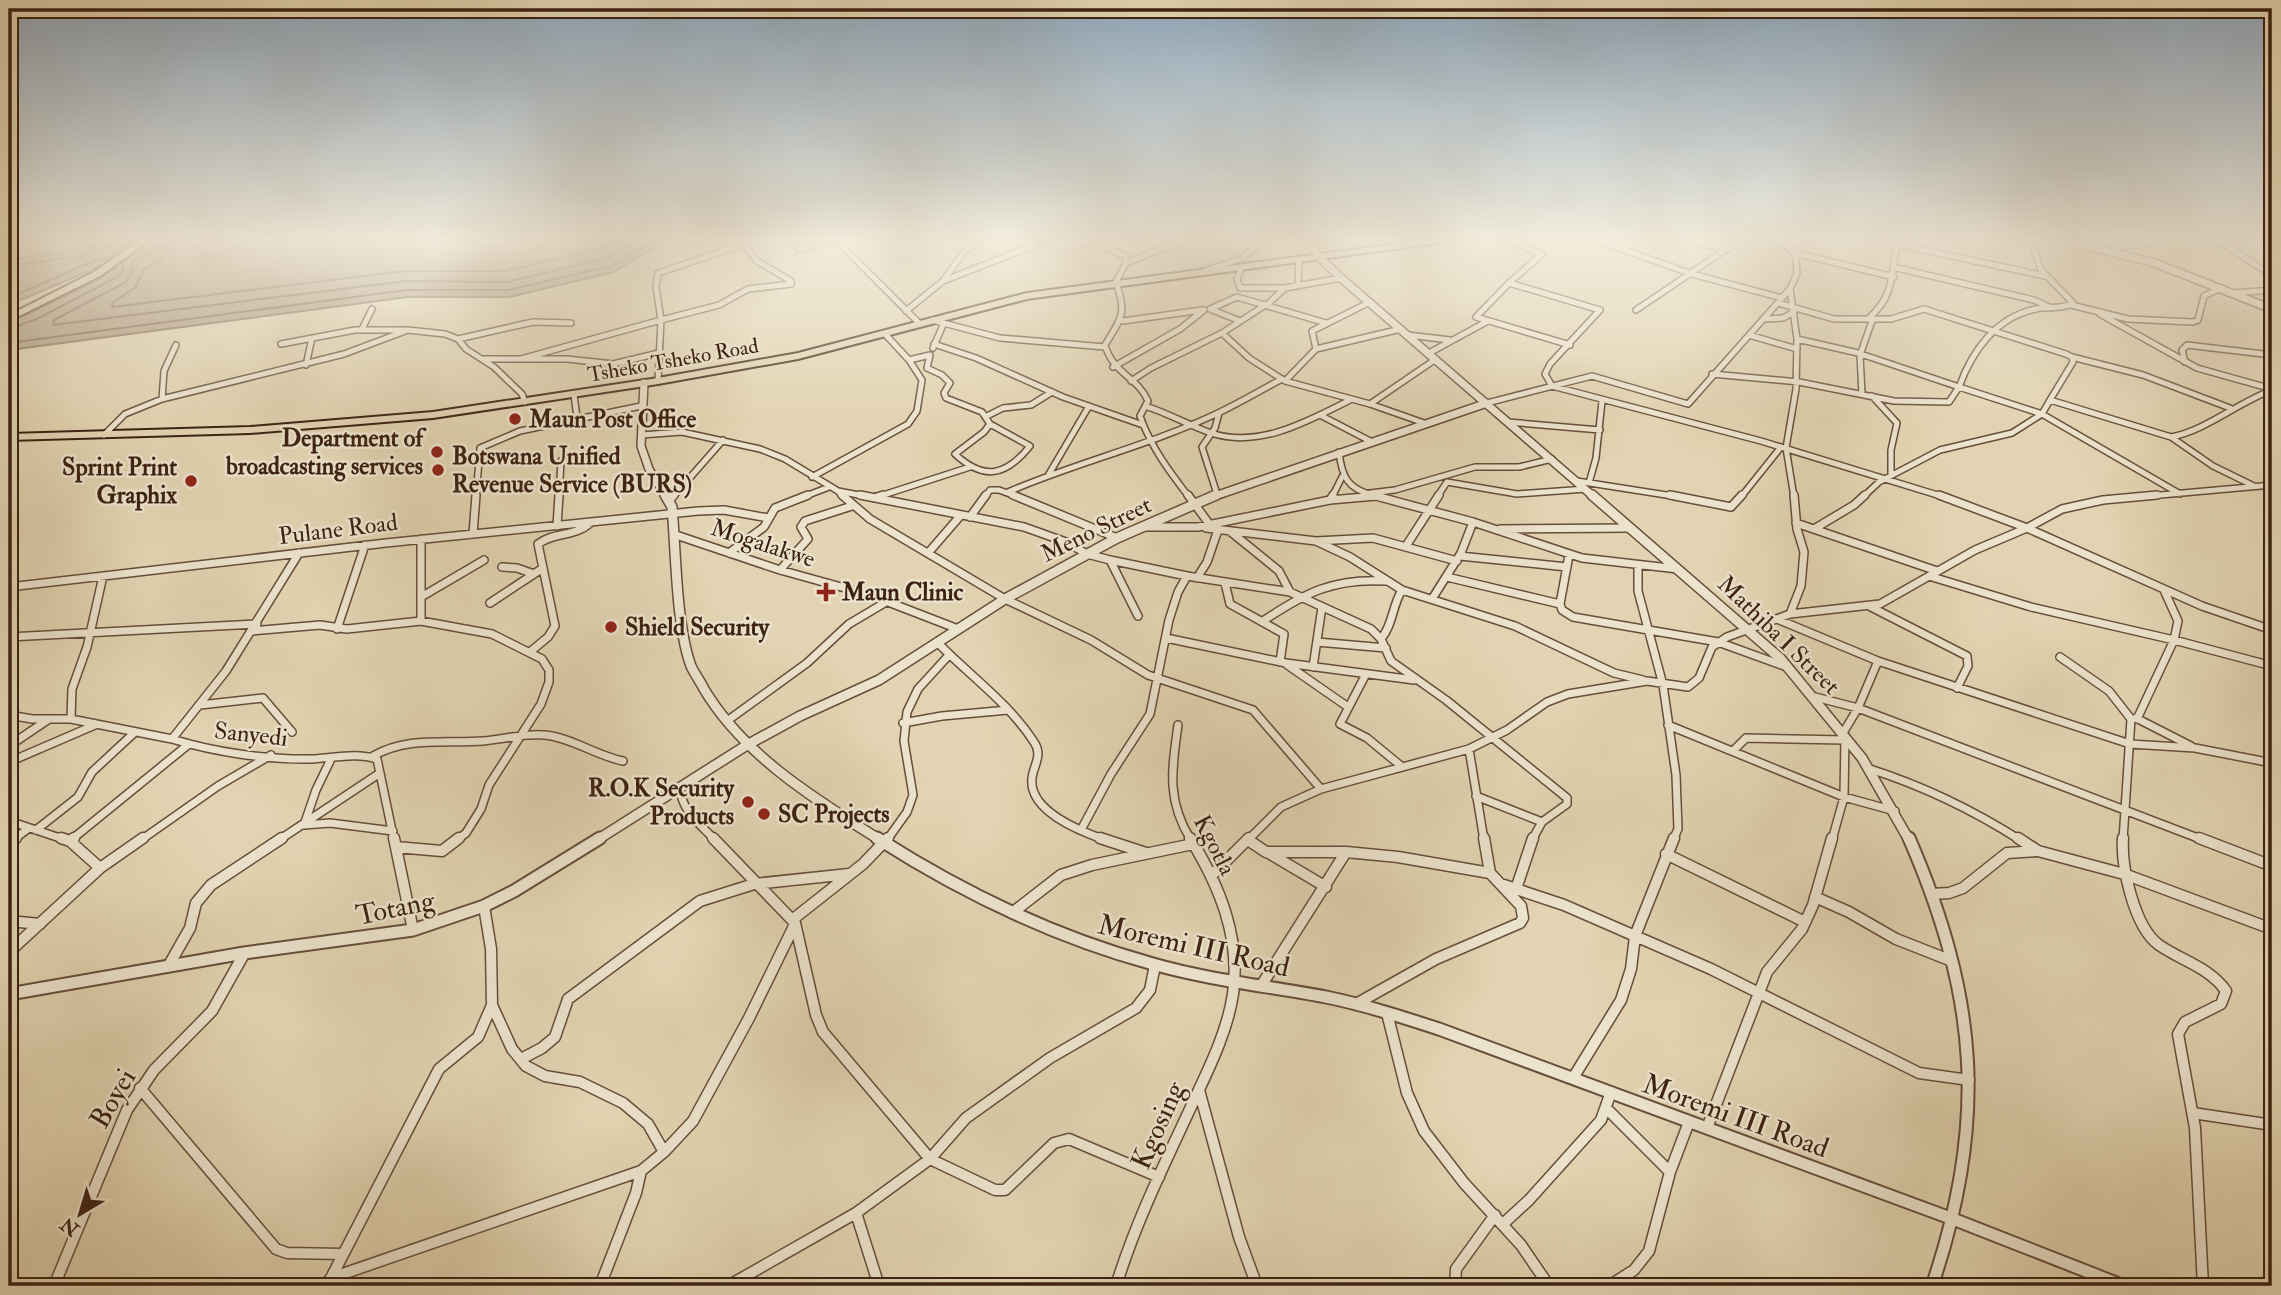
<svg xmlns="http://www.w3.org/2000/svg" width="2281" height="1295" font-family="'IM FELL Double Pica',serif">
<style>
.green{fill:#c6b697;stroke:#816c54;stroke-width:2}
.water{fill:#aa977c;stroke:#7e6852;stroke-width:2}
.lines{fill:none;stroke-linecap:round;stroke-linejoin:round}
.shore{stroke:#735c47;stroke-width:2}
.minor-far2-casing{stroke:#664e3a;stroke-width:8}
.minor-far1-casing{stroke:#664e3a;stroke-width:10}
.minor-casing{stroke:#664e3a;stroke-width:13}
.tertiary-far2-casing{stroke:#664e3a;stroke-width:10}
.tertiary-far1-casing{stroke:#664e3a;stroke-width:12}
.tertiary-casing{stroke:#664e3a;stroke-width:15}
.trunk-casing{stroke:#3c2212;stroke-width:4}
.minor-far2{stroke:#ece3cd;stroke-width:5}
.minor-far1{stroke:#ece3cd;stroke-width:7}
.minor{stroke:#ece3cd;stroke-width:10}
.tertiary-far2{stroke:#ece3cd;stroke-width:7}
.tertiary-far1{stroke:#ece3cd;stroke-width:9}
.tertiary{stroke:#ece3cd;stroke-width:11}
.trunk{fill:#e2d4b2;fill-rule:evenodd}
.poi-dot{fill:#8f2418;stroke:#ece3cd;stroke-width:2.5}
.labels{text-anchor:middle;stroke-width:5;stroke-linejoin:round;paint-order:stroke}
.far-street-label{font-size:21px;fill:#3c2212;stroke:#ece3cd}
.poi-label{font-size:24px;font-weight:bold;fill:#3c2212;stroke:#ece3cd;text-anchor:start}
.street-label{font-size:24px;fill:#3c2212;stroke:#ece3cd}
.near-street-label{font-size:28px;fill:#3c2212;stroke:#ece3cd}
</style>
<rect width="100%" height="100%" fill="#e2d4b2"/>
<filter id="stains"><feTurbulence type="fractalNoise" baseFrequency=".00286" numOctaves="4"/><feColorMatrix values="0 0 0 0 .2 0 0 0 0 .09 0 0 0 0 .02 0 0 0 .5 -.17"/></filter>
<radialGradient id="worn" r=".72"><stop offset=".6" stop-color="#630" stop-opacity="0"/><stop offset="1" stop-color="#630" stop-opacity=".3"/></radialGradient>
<path class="green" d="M 9,238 L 116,238 L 67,252 L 9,260 Z"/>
<path class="water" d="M 165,238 L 671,238 L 614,272 L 509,297 L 408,297 L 9,350 L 9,323 L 96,281 L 117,267 L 108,264 L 101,266 L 9,305 L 9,260 L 67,252 L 110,242 L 137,242 Z"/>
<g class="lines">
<path class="shore" d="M 160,238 L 154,252 L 133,260 L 132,272 L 126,282 L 54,320 L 53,325 L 407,281 L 507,282 L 607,258 L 640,238
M 170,238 L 164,259 L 144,269 L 135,288 L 113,302 L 112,307 L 406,271 L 506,271 L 603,248 L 620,238
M 9,266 L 82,256 L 117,244 L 125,249
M 9,298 L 91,262 L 112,257
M 9,329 L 37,319 L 119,276 L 124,269 L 122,262
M 9,343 L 407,290 L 508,290 L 611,266 L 658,238"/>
<defs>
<path id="minor-far2" d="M 834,238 L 920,324
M 1066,238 L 1112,250 L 1126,257 L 1126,263 L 1116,282 C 1127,314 1122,317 1105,345 C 1113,374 1138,377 1148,401 L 1140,416 C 1151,447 1169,471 1189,497
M 1502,238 L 1542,254 L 1509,283 L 1600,310 L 1550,364 L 1545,374 L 1552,386 L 1761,441 L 1944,497
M 1590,238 L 1692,274 L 1782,298
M 1676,238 L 1727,249
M 1776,238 L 1795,253 L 1797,273 L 1790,289 L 1797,339 L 1796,389 L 1786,448 L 1794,497
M 2030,238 L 2041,270 L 2073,303 C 2061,310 2049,306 2036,309 C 1996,317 1972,351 1959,387 L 2042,414 L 2050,400
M 2105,238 L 2119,249
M 2214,238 L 2262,269
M 744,244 L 757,261 L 791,281 L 791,284 L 748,289 L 719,305 L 661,320 L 656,287 L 658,273 Z
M 1896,244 L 2045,276
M 2117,248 L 2155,242
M 799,249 L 835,241
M 1795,253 L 1894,277
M 1126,263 L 1189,238
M 1242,266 L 1237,279 L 1240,288 L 1285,288
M 1893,267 L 2034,300 L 2051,308
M 1204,271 L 1243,258 L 1263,238
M 1341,278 L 1285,288 L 1270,302 L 1222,333 L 1249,358 L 1285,381 L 1370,404 L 1424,423
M 943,281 L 964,252 L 985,238
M 1509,283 L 1476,317 L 1570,345
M 1298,284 L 1299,259
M 2266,290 L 2272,308
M 2234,293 L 2272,290
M 1778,303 L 1834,319 L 1891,319 L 1924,309 L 2066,354 L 2072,357 L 2073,362 L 2050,400 L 2171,437 C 2205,431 2237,403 2272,390
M 2071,305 L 2128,319 L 2193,322 L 2198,320 L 2204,296 L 2221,288
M 1636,310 L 1743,238
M 906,311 L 943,281 L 1053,238
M 2100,314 L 2197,368 L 2272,389
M 1869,318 C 1898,292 1889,271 1899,238
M 1763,319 L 1783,318 L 1794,312
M 932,320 L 1000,338 L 1105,347
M 1123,321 L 1202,310
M 1240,321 L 1210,309 L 1237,297 L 1326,323
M 362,329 L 372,309
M 1408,335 L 1450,340
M 1749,335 L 1797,349
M 458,339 L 533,322 L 571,323
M 281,344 L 355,330 L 405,330
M 934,344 L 976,358 L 1063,397 L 1143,425
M 933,348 L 943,325
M 1316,349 L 1312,331 L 1370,302
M 1429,353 L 1486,322
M 2072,357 L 2143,375 L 2230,408
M 484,359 L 567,359 L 613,364 L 659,353
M 521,359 L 661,320
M 909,360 L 930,355 L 927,368 L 942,375 L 950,383 L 944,393 L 946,398 L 982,412 L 990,424
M 2185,362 L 2182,350 L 2187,345 L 2272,355
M 306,365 L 312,338
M 1113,367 L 1180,329 L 1204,310
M 1712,374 L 1799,382 L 1894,401 L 1949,402 L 1959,387 L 1858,353 L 1797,339
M 658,381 L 661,320
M 1131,381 L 1151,368 L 1222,333
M 1285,381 L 1316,349 L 1401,329
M 1862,394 L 1860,355 L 1873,318
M 574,395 L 577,417
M 1872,396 L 1897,423 L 1891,450 L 1891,475
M 162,399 L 164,371 L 176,345
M 1487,403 L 1592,376 L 1688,404 L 1790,289
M 1370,404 L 1436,359
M 1145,406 C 1168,413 1188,425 1211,433 C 1259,449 1308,421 1350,400
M 1320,415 L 1370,441
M 985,417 L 1003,408 L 1031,405 L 1052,392
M 1508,422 L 1600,430
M 990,424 L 1030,446 C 1006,476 984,481 955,454 L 984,432 Z
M 104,435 L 125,414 L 162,399 L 344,354 L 408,330 L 445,334 L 458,339 L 466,349 L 494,367 L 522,394 L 525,402
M 641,435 L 682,432 L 760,449 L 785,459 L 838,491 L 869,497
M 2171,437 L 2213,466 L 2254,486
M 1339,452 C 1342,477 1347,488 1372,495
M 1049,474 L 1089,406
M 812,477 L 908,424 L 917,411 L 922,380 L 909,360 L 885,334
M 1577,481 L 1679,497
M 1589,483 L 1596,458 L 1602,401
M 838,491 L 843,497
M 1008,492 C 1077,462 1152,445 1220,412 C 1241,402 1261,390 1282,379
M 1370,493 L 1395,490 L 1475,467 L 1519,467 L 1552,459
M 1217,494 L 1202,447 L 1215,428 L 1219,413
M 476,497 L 480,448 L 520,431 L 641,406
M 559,497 L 561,461
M 673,497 L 723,440
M 803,497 L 829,487
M 877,497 L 970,467
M 985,497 L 990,490 L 999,490 L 1018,497
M 1332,497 L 1342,477
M 1365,497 L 1379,497
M 1437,497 L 1447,482 L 1517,494 L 1586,489
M 1741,497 L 1781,447
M 1863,497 L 1879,482 L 1940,450 L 2012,433 L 2042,414 L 2180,494
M 2138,497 L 2272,485"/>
<path id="minor-far1" d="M 842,495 L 870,519 L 1005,599 L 1091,640 L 1148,675 L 1253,710 L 1321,789
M 860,495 L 1024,527 L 1066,542 L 1087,554 L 1110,560 L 1187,576 L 1290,592 L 1371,629 L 1381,639 L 1391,661 L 1446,700 L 1567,798 L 1567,804 L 1542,822 L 1532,840
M 1013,495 L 1117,538
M 1188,495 L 1210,525
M 1670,495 L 1731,507 L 1742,495
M 1939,495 L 2027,528 L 2202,606 L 2272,630
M 874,498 L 883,495
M 670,500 L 674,495
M 1330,500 L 1333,495
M 970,517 L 986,495
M 1796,523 L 1937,571
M 557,526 L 559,495
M 1143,527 L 1198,527 L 1330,500 L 1376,496 L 1473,522 L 1582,558 L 1678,569
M 1206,528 L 1316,541 L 1350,557 L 1402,590 L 1515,626 L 1614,673 L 1643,680
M 1500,529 L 1631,528
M 1814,529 L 1854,505 L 1865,495
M 1231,532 L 1279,571 L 1290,592
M 473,534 L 476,495
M 676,535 L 780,570 L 870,595 L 958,629
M 421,539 L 421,621
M 1316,541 L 1373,538 L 1457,561
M 1406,546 L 1439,495
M 929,552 L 961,515
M 299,553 L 226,671 L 172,739 C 214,752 267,760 312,759 C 334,758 356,752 377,759 L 394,840
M 729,553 L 764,527 L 775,508 L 808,495
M 1569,555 L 1560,604 L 1562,610 L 1573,617 L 1718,642 L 1787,667
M 1460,556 L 1567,567
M 1110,560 L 1138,616
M 1638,566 L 1638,591 L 1663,685 L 1676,775 L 1678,829 L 1673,840
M 502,567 L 517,568 L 534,574
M 780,570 L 808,539 L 801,527 L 805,521 L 852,506
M 103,576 L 87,647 L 72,689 L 71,719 L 172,739
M 1929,576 L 2031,607 L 2174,640 L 2178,621 L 2164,590
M 1447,577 L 1560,604
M 1197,578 L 1207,562 L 1218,530
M 1225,583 L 1230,604 L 1284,634 L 1280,662
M 9,587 L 386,543 L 698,511 L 724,510 L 768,518
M 421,597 L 484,560
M 1432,599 L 1461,553 L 1473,522
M 490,603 L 543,568
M 1871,607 L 1967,656 L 1968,666 L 1957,688
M 1790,614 L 1801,586 L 1804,552 L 1797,529 L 1794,495
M 1777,619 L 1878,661 L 2130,744 L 2195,748 L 2272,763
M 1263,621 C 1305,593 1333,578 1385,581
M 337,629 L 365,545
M 252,631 L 320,625 L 347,629 L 421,621 L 492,634 L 542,659 L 549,670 L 549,682 L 541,704 L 489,785 L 481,809 L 466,833 L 457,840
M 9,637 L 257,624
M 1166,638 L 1286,663 L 1414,680
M 1381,639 C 1393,625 1392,606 1402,590
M 937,642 C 969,675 1009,703 1034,742 C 1043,755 1034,764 1032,778 C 1028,811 1080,831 1105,840
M 1317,642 L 1386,648
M 530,652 L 548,637 L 555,626 L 538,544 C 553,532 574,537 589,524
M 2060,657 L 2109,691 L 2131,719 L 2123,840
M 1286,664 L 1348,707
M 1313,667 L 1322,607
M 1366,674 L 1340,724 L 1367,738 L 1401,766
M 1815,697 L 1858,708 L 2203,840
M 200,705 L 263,698 L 292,732
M 9,715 L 32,719 L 71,719
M 2136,718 L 2191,746
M 2137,719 L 2174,640 L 2272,666
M 727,721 L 807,663 L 849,624 L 886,602
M 903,723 L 942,716 L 1008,710
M 1178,725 C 1172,769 1166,800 1191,840
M 1668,725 L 1844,797 L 1895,811
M 1843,733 L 1858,708 L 1878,661
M 9,746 L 49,719
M 1469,749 L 1484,840
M 1733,751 L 1746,738 L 1845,740
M 373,756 C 408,736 445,744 483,741 C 506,739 529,732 552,736 C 577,741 598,756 623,761
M 331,759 L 316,790 L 304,825 L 330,823 L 393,831
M 9,762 L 95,725
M 1870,769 C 1923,786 1973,810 2020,840
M 680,789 C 682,811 700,824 715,840
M 1476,796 L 1542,822
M 9,821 L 66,840
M 36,830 L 78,797 L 92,772 L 134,733
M 1081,830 L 1111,774 L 1150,714 L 1169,620 L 1178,592 L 1187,576
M 13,840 L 29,828
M 71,840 L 189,744
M 141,840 L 218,786 L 271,755
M 279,840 L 380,773
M 887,840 L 907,812 L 913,795 L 904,741 L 907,712 L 918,689 L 949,655
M 1248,840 L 1281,807 L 1321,789 L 1469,749 L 1507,730 L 1547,702 L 1568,694 L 1647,681 L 1688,687 L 1699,678 L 1712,647 L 1727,637 L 1790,614 L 1880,604 L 1975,550 L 2027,528 L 2062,509 L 2103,500 L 2157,495
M 1832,840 L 1844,797 L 1845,737"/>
<path id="minor" d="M 394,838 L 413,930
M 713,838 L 795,923 L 816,1015 L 823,1032 L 930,1159 L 995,1190 L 1005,1190 L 1054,1143 L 1069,1139 L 1159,1177
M 1100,838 L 1146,853
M 2018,838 L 2038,851 L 2124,874 L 2272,929
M 2123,838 C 2121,866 2134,927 2159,945 C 2182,961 2209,967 2226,991 L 2221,1004 L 2185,1022 L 2178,1034 L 2195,1128 L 2203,1286
M 2199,838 L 2272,866
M 1248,840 L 1266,852 L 1346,852 L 1398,857 L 1490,873
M 70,841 L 74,838
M 9,843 L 16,838
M 396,847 L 442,851 L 459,838
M 1267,852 L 1326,887
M 1666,854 L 1805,922
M 100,868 L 143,838
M 1212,875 L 1249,838
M 1504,885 L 1564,905 L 1711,969 L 1919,1073 L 1969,1080
M 1516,889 L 1533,838
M 1932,894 L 1949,893 L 1963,888 L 2007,853 L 2037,851
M 1815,897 L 1849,912 L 1896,939 L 1952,961
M 484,906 L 491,949 L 492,1005 L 512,1049 L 526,1066 L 545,1076 L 580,1082 L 623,1103 L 648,1124 L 664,1152
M 1012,913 L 1061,875 L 1092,865 L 1193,844
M 792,920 L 863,864 L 888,838
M 9,921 L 40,924
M 9,952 L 100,868 L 70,841 L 61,838
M 169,965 L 190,928 L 196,903 L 211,885 L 282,838
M 1261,986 L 1346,852
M 1356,1004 L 1436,959 L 1520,923 L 1523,918 L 1521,906 L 1490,873 L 1484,838
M 1387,1013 L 1407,1093 L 1424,1131 L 1464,1183 L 1521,1245 L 1549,1286
M 521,1059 L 542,1048 L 555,1037 L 568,999 L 700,901 L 754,884 L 849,874
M 1573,1078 L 1621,1000 L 1631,969 L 1635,936 L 1674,838
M 140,1088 L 276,1249 L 287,1253 L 343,1254
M 1199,1090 L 1239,1237 L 1257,1286
M 1607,1109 L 1670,1172
M 2193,1113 L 2272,1125
M 1707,1128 L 1767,972 L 1802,929 L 1813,905 L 1832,838
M 856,1213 L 930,1159 L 966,1118 L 1050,1058 L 1136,1008 L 1150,990 L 1155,965
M 1504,1223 L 1529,1200 L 1601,1120 L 1611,1092
M 331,1278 L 439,1069 L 478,1037 L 492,1005
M 54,1286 L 127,1110 L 154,1070 L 212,1011 L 244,954
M 324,1286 L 331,1278 L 641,1171 L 664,1152 L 693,1121 L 749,1018 L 795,924
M 600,1286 L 636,1193 L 641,1171
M 728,1286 L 856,1213 L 879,1286
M 1116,1286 C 1135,1224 1163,1167 1190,1109 C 1207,1072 1227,1034 1233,994 C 1241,937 1219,885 1190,838
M 1455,1286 L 1456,1269 L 1495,1215
M 1609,1286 L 1634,1270 L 1649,1251 L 1670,1172 L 1689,1122"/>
<path id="tertiary-far2" d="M 1307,238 L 1318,256 L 1341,278 L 1594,497
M 2052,238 L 2152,262 L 2272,309
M 644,383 L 641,446 L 649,469 L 666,497
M 1212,497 L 1487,403"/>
<path id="tertiary-far1" d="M 665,495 L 672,507 C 676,551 676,626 691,666 C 694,673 700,681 704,689 C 744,756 815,799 880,840
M 1592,495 L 1781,659 L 1862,758 L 1909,840
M 597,840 L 747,745 L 800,716 L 879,680 L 1005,599 L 1117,538 L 1216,495"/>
<path id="tertiary" d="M 877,838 C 963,893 1054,937 1153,964 C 1209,980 1268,986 1326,997 C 1365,1005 1402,1017 1439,1029 L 1953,1219 L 2124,1286
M 1909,838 C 1978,997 1988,1121 1932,1286
M 9,994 L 244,953 L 413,930 L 484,906 L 514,891 L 600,838"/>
<path id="trunk" d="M 143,238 L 153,238 L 100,276 L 9,321 L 9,315 L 94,272 Z
M 1440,238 L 1464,238 L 1460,240 L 1027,299 L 798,359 L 658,384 L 433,418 L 250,433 L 9,440 L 9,434 L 250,427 L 433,412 L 658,378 L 798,353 L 1027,293 Z"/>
</defs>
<use href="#minor-far2" class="minor-far2-casing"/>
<use href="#minor-far1" class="minor-far1-casing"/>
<use href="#minor" class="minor-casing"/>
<use href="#tertiary-far2" class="tertiary-far2-casing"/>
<use href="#tertiary-far1" class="tertiary-far1-casing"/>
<use href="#tertiary" class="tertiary-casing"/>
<use href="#trunk" class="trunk-casing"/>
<use href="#minor-far2" class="minor-far2"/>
<use href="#minor-far1" class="minor-far1"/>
<use href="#minor" class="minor"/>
<use href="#tertiary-far2" class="tertiary-far2"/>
<use href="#tertiary-far1" class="tertiary-far1"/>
<use href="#tertiary" class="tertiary"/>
<use href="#trunk" class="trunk"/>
</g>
<linearGradient id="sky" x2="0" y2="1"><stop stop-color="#8fa8bd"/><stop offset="0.57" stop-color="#f2ecdc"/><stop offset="1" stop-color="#f2ecdc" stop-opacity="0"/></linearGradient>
<rect width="2281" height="420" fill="url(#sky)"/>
<g class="poi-dot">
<circle cx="515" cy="419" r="7"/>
<circle cx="437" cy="452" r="7"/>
<circle cx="438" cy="470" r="7"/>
<circle cx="191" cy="481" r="7"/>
<path d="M822.5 581.5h7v7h7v7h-7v7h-7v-7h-7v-7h7z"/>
<circle cx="611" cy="627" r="7"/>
<circle cx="748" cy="802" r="7"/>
<circle cx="764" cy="814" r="7"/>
</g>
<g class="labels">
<g class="far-street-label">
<text transform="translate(673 360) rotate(-10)" y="7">Tsheko Tsheko Road</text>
</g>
<g class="poi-label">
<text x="529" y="427">Maun Post Office</text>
<text x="423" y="446" text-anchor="end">Department of<tspan x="423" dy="28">broadcasting services</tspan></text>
<text x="452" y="464">Botswana Unified<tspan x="452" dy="28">Revenue Service (BURS)</tspan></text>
<text x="177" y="475" text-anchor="end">Sprint Print<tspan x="177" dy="28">Graphix</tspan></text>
<text x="842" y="600">Maun Clinic</text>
<text x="625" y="635">Shield Security</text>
<text x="734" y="796" text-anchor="end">R.O.K Security<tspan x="734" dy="28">Products</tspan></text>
<text x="778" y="822">SC Projects</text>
</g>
<g class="street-label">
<text transform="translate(338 529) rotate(-7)" y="8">Pulane Road</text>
<text transform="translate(1096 529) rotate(-26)" y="8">Meno Street</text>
<text transform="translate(763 543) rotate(18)" y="8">Mogalakwe</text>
<text transform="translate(1779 635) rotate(44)" y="8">Mathiba I Street</text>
<text transform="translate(251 734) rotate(6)" y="8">Sanyedi</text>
<text transform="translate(1215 845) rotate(63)" y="8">Kgotla</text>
</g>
<g class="near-street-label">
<text transform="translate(395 907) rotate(-12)" y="10">Totang</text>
<text transform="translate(1194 945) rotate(13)" y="10">Moremi III Road</text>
<text transform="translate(112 1098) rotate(-60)" y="10">Boyei</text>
<text transform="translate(1736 1115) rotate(20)" y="10">Moremi III Road</text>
<text transform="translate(1157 1125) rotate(-66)" y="10">Kgosing</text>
</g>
</g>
<rect width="2281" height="1295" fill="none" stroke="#e2d4b2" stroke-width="35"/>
<rect x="10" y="10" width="2260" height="1274" fill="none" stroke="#3c2212" stroke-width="3.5"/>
<rect x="18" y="18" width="2246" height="1260" fill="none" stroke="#3c2212" stroke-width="2"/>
<g transform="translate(80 1214) rotate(218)" stroke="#ece3cd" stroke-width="5" paint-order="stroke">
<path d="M0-5L12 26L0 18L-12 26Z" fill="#3c2212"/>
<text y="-10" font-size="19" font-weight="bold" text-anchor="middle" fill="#3c2212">N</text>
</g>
<rect width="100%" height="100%" filter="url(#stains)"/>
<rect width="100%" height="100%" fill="url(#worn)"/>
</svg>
